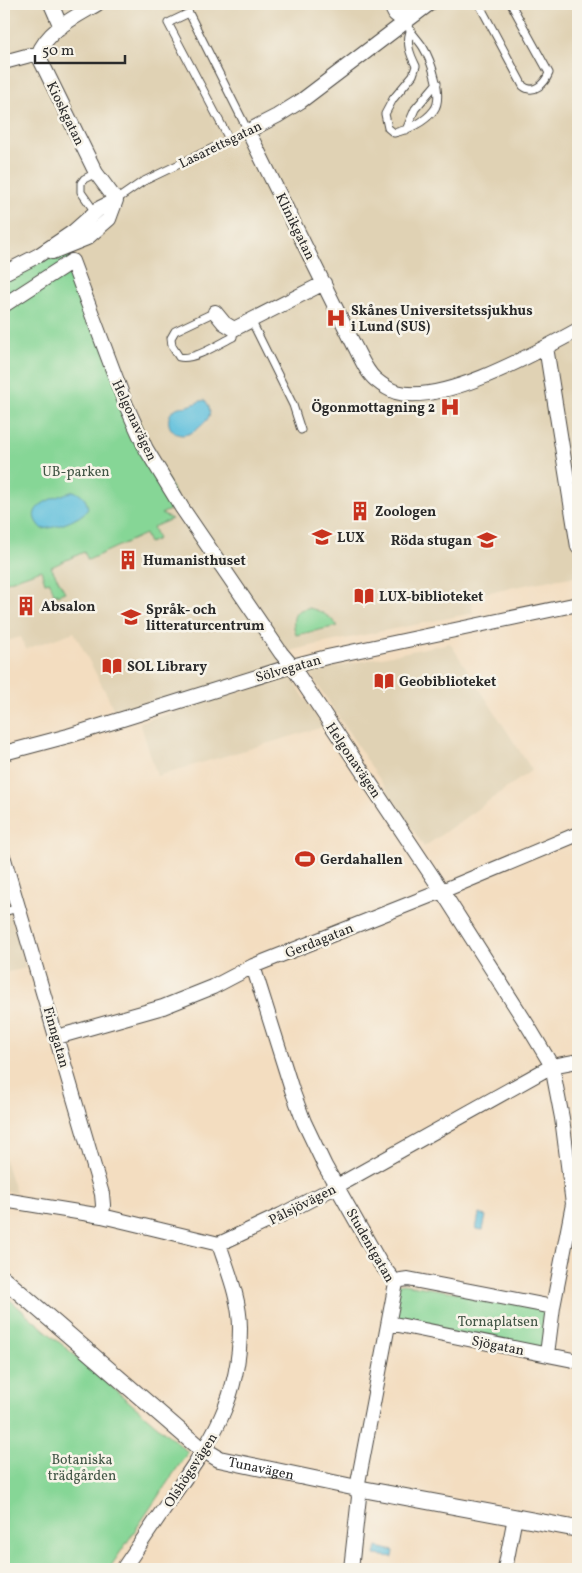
<svg xmlns="http://www.w3.org/2000/svg" width="582" height="1573" font-family="Vollkorn,serif">
<style>
.built{fill:#e0d2b4}
.green{fill:#86d696;stroke:#588060}
.water{fill:#5fc0dd;stroke:#457684}
.lines{fill:none;stroke-linecap:round;stroke-linejoin:round}
.service-casing{stroke:#494641;stroke-width:9}
.minor-casing{stroke:#494641;stroke-width:16}
.tertiary-casing{stroke:#494641;stroke-width:18}
.service{stroke:#fff;stroke-width:7}
.minor{stroke:#fff;stroke-width:14}
.tertiary{stroke:#fff;stroke-width:16}
.labels{text-anchor:middle;stroke-width:5;stroke-linejoin:round;paint-order:stroke}
.street-label{font-size:14px;fill:#2b2b2b;stroke:#f7f3e8}
.poi-label{font-size:14px;font-weight:bold;fill:#2b2b2b;stroke:#f7f3e8;text-anchor:start}
.park-label{font-size:14px;fill:#425646;stroke:#f7f3e8}
</style>
<rect width="100%" height="100%" fill="#f7f3e8"/>
<filter id="ink" filterUnits="userSpaceOnUse"><feTurbulence type="fractalNoise" baseFrequency=".02" numOctaves="2"/><feDisplacementMap in="SourceGraphic" scale="10" xChannelSelector="R" yChannelSelector="G"/><feConvolveMatrix kernelMatrix="1 2 1 2 8 2 1 2 1" color-interpolation-filters="sRGB"/></filter>
<filter id="wash" filterUnits="userSpaceOnUse"><feTurbulence type="fractalNoise" baseFrequency=".0096" numOctaves="4" result="noise"/><feDisplacementMap in="SourceGraphic" scale="20" xChannelSelector="R" yChannelSelector="G"/><feGaussianBlur stdDeviation="1.12" result="paint"/><feColorMatrix in="noise" values="0 0 0 0 0 0 0 0 0 0 0 0 0 0 0 0 0 1.4 0 .05"/><feComposite in="paint" operator="in"/></filter>
<g filter="url(#wash)">
<rect width="100%" height="100%" fill="#f3ddc0"/>
<path class="built" d="M 4,4 L 578,4 L 578,576 L 540,582 L 470,596 L 473,613 L 315,645 L 282,653 L 292,666 L 118,720 L 107,695 L 74,632 L 26,649 L 21,637 L 4,642 L 4,579 L 158,469 L 72,261 L 73,232 L 4,273 Z
M 450,643 L 532,770 L 424,847 L 309,672 Z
M 291,676 L 323,727 L 157,776 L 140,722 Z
M 4,892 L 26,968 L 4,973 L 4,953 L 7,952 L 4,942 Z
M 4,1157 L 16,1193 L 4,1191 Z"/>
<path class="green" d="M 73,232 L 72,261 L 110,363 L 180,505 L 161,514 L 172,519 L 153,527 L 158,539 L 149,543 L 145,534 L 88,560 L 84,552 L 51,567 L 65,592 L 57,595 L 57,593 L 54,594 L 50,582 L 45,583 L 41,570 L 4,583 L 4,273 Z
M 308,608 C 321,610 330,617 338,626 L 296,635 C 292,622 291,610 308,608 Z
M 396,1283 L 553,1307 L 547,1354 L 389,1323 Z
M 4,1295 L 188,1452 L 109,1569 L 4,1569 Z"/>
<path class="water" d="M 205,400 C 210,406 212,415 206,421 C 174,456 156,415 179,407 C 184,406 183,407 187,406 C 194,405 198,401 205,400 Z
M 74,491 C 82,495 87,499 88,509 C 80,520 55,528 42,529 C 18,506 57,497 74,491 Z
M 479,1214 L 486,1216 L 483,1230 L 476,1229 Z
M 377,1547 L 394,1551 L 393,1557 L 375,1555 Z"/>
</g>
<g filter="url(#ink)">
<g class="lines">
<defs>
<path id="service" d="M 479,4 L 523,86 C 534,95 545,83 549,73 L 511,4
M 405,22 C 410,32 418,39 423,47 C 431,60 444,97 434,110 C 425,122 408,130 394,133 L 388,128 L 385,114 L 393,99 L 413,75 L 416,66 C 410,54 406,44 410,31
M 406,130 L 415,109 L 437,83
M 116,200 L 142,182 L 248,131 L 189,13 L 168,23 L 229,139
M 95,212 L 81,192 L 81,183 L 84,179 L 96,173
M 215,312 L 175,331 L 171,338 L 172,346 L 179,357 C 193,361 219,344 233,337 L 234,329
M 251,320 L 293,405 L 301,430
M 4,912 L 18,908"/>
<path id="minor" d="M 51,4 L 61,27
M 390,4 L 395,14 L 405,22
M 403,4 L 405,22
M 429,4 L 301,101 L 277,116 L 248,131 L 354,345 C 360,356 366,372 376,380 C 382,385 390,390 396,392 C 442,406 537,352 578,330
M 38,55 L 96,173 L 116,200
M 38,55 C 47,30 75,17 97,4
M 4,62 L 30,55 L 38,55
M 52,252 L 87,238 L 109,219 L 116,200
M 4,273 L 39,255 L 73,232 L 100,208 L 116,200
M 4,305 L 72,261 L 126,405 L 146,449 L 182,508 L 281,653 L 292,666 L 442,891 L 528,1026 L 552,1066 L 562,1118 L 573,1204 L 553,1307 L 547,1354
M 215,312 L 224,323 L 234,329 L 324,283
M 546,347 L 578,547
M 4,753 L 68,736 L 292,666 L 327,657 L 578,604
M 4,859 L 102,1194 L 103,1205 L 102,1216
M 253,966 L 292,1090 L 304,1122 L 325,1166 L 380,1263 L 396,1283 L 357,1488 L 359,1497 L 351,1569
M 57,1037 L 163,1007 L 213,987 L 253,966 L 442,891 L 578,834
M 4,1200 L 102,1216 L 219,1244 L 281,1215 L 337,1186 L 552,1066 L 578,1061
M 396,1283 L 401,1280 L 408,1279 L 553,1307
M 389,1323 L 578,1361
M 123,1569 C 140,1544 157,1519 174,1494 C 212,1440 240,1398 240,1328 C 240,1300 228,1271 219,1244
M 505,1569 L 515,1517"/>
<g id="tertiary">
<path id="s1" d="M 4,1279 L 196,1445 L 219,1459 L 357,1488 L 578,1529"/>
</g>
</defs>
<use href="#service" class="service-casing"/>
<use href="#minor" class="minor-casing"/>
<use href="#tertiary" class="tertiary-casing"/>
<use href="#service" class="service"/>
<use href="#minor" class="minor"/>
<use href="#tertiary" class="tertiary"/>
</g>
</g>
<defs>
<symbol id="hospital-bare" viewBox="-9 -9 18 18"><path d="M-5-5h3v3.5h4V-5h3V5h-3V1.5h-4V5h-3Z" fill="#c8321e" stroke="#f7f3e8" stroke-width="2.5" paint-order="stroke"/></symbol>
<symbol id="building-bare" viewBox="-9 -9 18 18"><path d="M-4-6H4V6H1V3H-1V6H-4ZM-2.5-4.3h1.7v1.8h-1.7ZM.8-4.3h1.7v1.8H.8ZM-2.5-1h1.7V.8h-1.7ZM.8-1h1.7V.8H.8Z" fill="#c8321e" stroke="#f7f3e8" stroke-width="2.5" paint-order="stroke"/></symbol>
<symbol id="university-bare" viewBox="-9 -9 18 18"><path d="M0-5L7-2L0 1L-7-2ZM-4 1L0 2.5L4 1V4Q0 6-4 4Z" fill="#c8321e" stroke="#f7f3e8" stroke-width="2.5" paint-order="stroke"/></symbol>
<symbol id="school-bare" viewBox="-9 -9 18 18"><path d="M0-5L7-2L0 1L-7-2ZM-4 1L0 2.5L4 1V4Q0 6-4 4Z" fill="#c8321e" stroke="#f7f3e8" stroke-width="2.5" paint-order="stroke"/></symbol>
<symbol id="library-bare" viewBox="-9 -9 18 18"><path d="M-6-4Q-3-5.5-.7-3.5V5Q-3 3-6 4ZM6-4Q3-5.5 .7-3.5V5Q3 3 6 4Z" fill="#c8321e" stroke="#f7f3e8" stroke-width="2.5" paint-order="stroke"/></symbol>
<symbol id="stadium-bare" viewBox="-9 -9 18 18"><path d="M0-5a6.5 5 0 1 0 0 10a6.5 5 0 1 0 0-10ZM-3.5-1.8h7v3.6h-7Z" fill="#c8321e" stroke="#f7f3e8" stroke-width="2.5" paint-order="stroke"/></symbol>
</defs>
<g fill-rule="evenodd">
<use href="#hospital-bare" x="322" y="304" width="28" height="28"/>
<use href="#hospital-bare" x="436" y="393" width="28" height="28"/>
<use href="#building-bare" x="346" y="497" width="28" height="28"/>
<use href="#university-bare" x="308" y="523" width="28" height="28"/>
<use href="#school-bare" x="473" y="526" width="28" height="28"/>
<use href="#building-bare" x="114" y="546" width="28" height="28"/>
<use href="#library-bare" x="350" y="582" width="28" height="28"/>
<use href="#building-bare" x="12" y="592" width="28" height="28"/>
<use href="#university-bare" x="117" y="603" width="28" height="28"/>
<use href="#library-bare" x="98" y="652" width="28" height="28"/>
<use href="#library-bare" x="370" y="667" width="28" height="28"/>
<use href="#stadium-bare" x="291" y="845" width="28" height="28"/>
</g>
<g class="labels">
<g class="street-label">
<text transform="translate(66 113) rotate(64)" y="5">Kioskgatan</text>
<text transform="translate(220 144) rotate(-26)" y="5">Lasarettsgatan</text>
<text transform="translate(296 226) rotate(64)" y="5">Klinikgatan</text>
<text transform="translate(135 420) rotate(65)" y="5">Helgonavägen</text>
<text transform="translate(288 668) rotate(-16)" y="5">Sölvegatan</text>
<text transform="translate(354 760) rotate(56)" y="5">Helgonavägen</text>
<text transform="translate(319 940) rotate(-22)" y="5">Gerdagatan</text>
<text transform="translate(57 1037) rotate(74)" y="5">Finngatan</text>
<text transform="translate(302 1204) rotate(-27)" y="5">Pålsjövägen</text>
<text transform="translate(371 1245) rotate(60)" y="5">Studentgatan</text>
<text transform="translate(498 1345) rotate(11)" y="5">Sjögatan</text>
<text dy="5" stroke="none"><textPath href="#s1" startOffset="324">Tunavägen</textPath></text>
<text transform="translate(190 1470) rotate(-57)" y="5">Olshögsvägen</text>
</g>
<g class="poi-label">
<text x="351" y="315">Skånes Universitetssjukhus<tspan x="351" dy="16">i Lund (SUS)</tspan></text>
<text x="435" y="412" text-anchor="end">Ögonmottagning 2</text>
<text x="375" y="516">Zoologen</text>
<text x="337" y="542">LUX</text>
<text x="472" y="545" text-anchor="end">Röda stugan</text>
<text x="143" y="565">Humanisthuset</text>
<text x="379" y="601">LUX-biblioteket</text>
<text x="41" y="611">Absalon</text>
<text x="146" y="614">Språk- och<tspan x="146" dy="16">litteraturcentrum</tspan></text>
<text x="127" y="671">SOL Library</text>
<text x="399" y="686">Geobiblioteket</text>
<text x="320" y="864">Gerdahallen</text>
</g>
<g class="park-label">
<text x="76" y="476">UB-parken</text>
<text x="498" y="1326">Tornaplatsen</text>
<text x="82" y="1464">Botaniska<tspan x="82" dy="16">trädgården</tspan></text>
</g>
</g>
<rect width="582" height="1573" fill="none" stroke="#f7f3e8" stroke-width="20"/>
<path d="M35 55v8h90v-8" fill="none" stroke="#2b2b2b" stroke-width="2.5"/>
<text x="42" y="55" font-size="15" fill="#2b2b2b" stroke="#f7f3e8" stroke-width="4" paint-order="stroke">50 m</text>
</svg>
